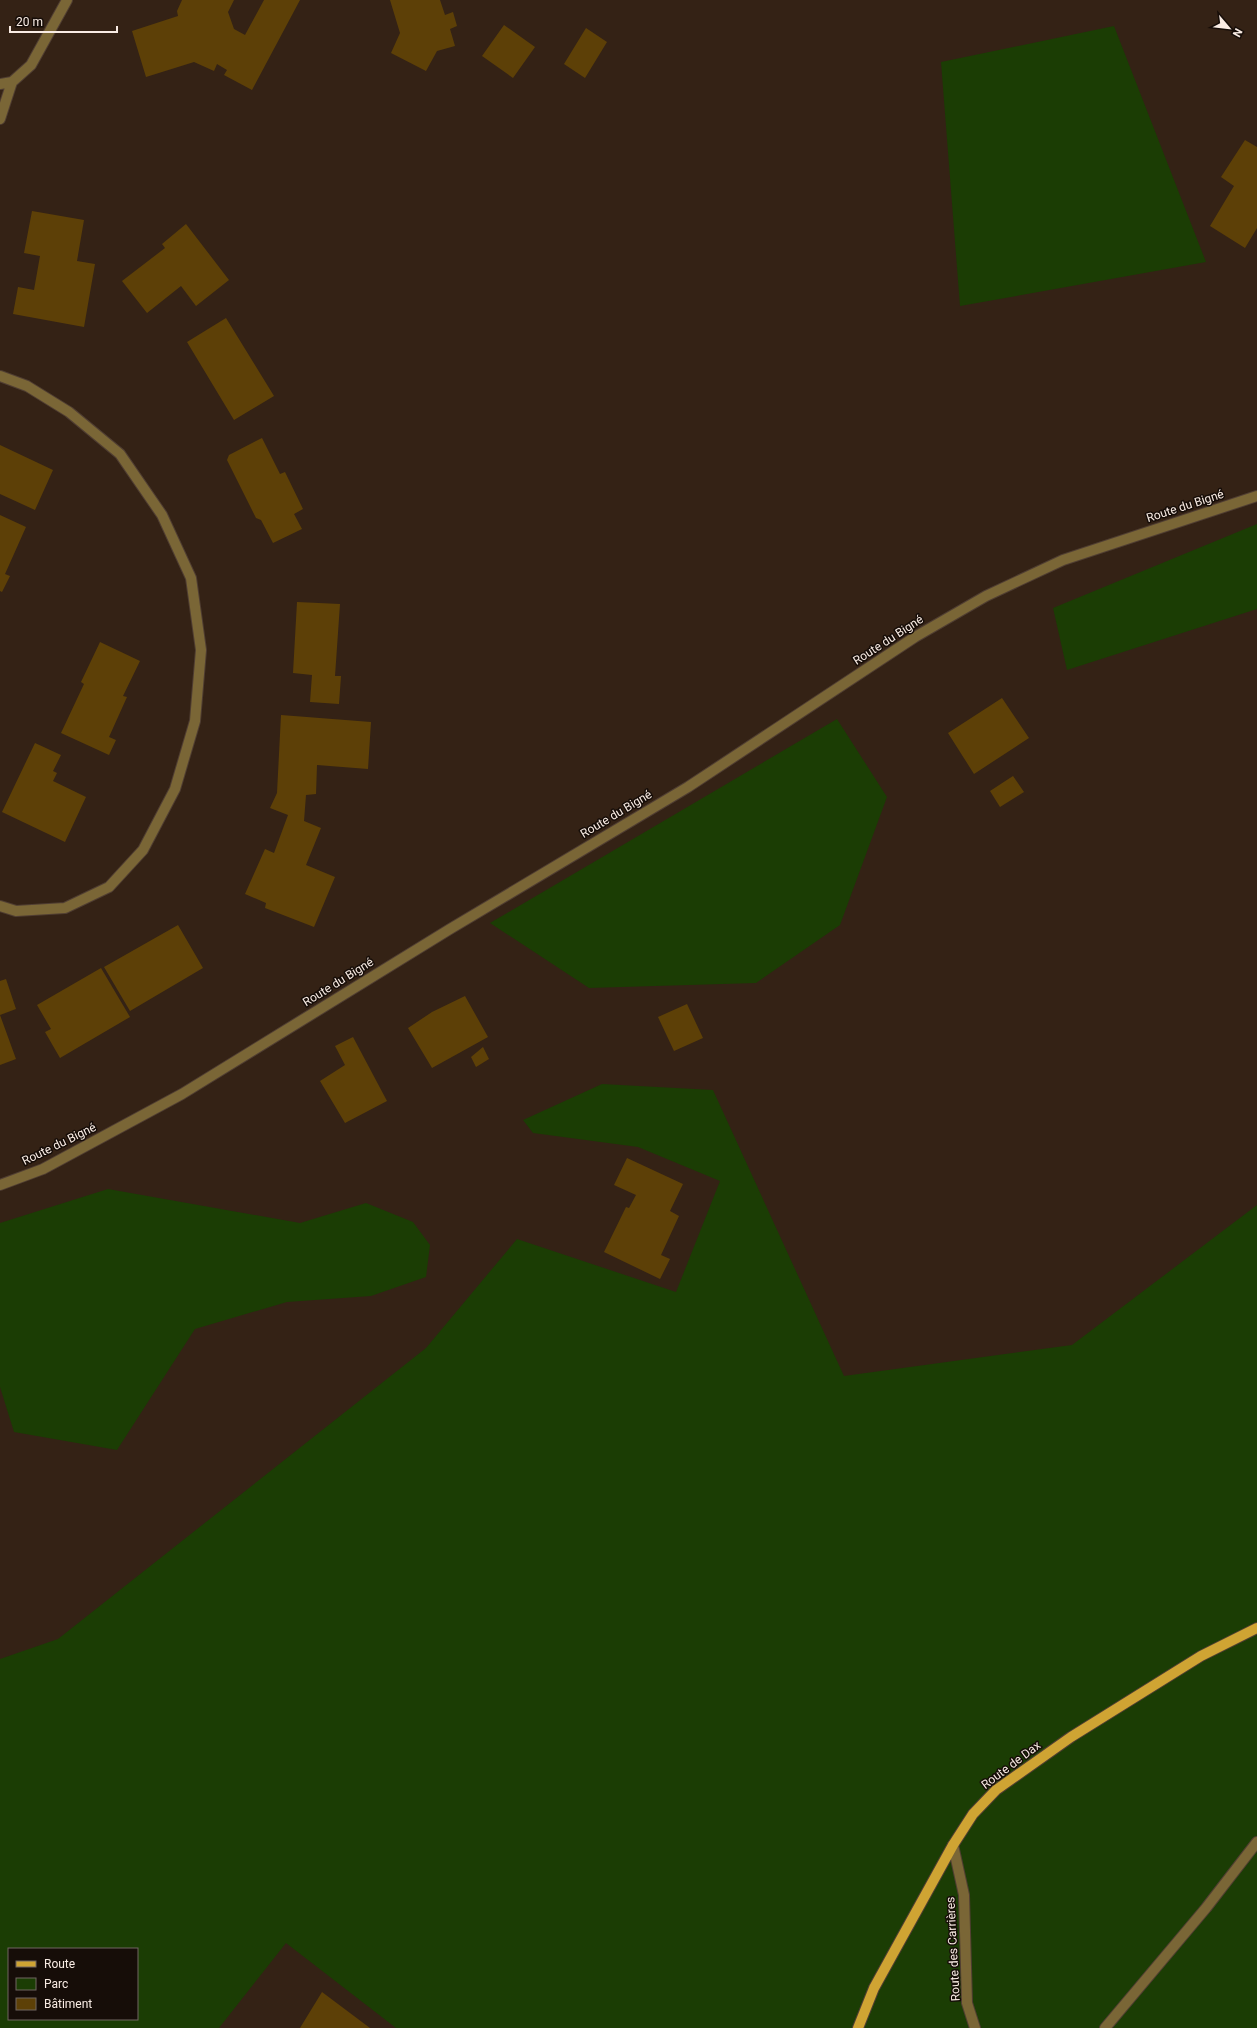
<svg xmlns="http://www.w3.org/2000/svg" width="1257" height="2028" font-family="Roboto,sans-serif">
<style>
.green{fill:#1b3d04;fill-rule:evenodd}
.building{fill:#5d4007}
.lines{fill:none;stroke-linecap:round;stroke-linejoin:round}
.minor-casing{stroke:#503e32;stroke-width:12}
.major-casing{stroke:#503e32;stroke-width:12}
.minor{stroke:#7a6636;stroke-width:10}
.major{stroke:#cfa433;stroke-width:10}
.labels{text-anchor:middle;stroke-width:3;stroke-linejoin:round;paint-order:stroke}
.street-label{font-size:12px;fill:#f9ece4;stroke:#160d08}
</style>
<rect width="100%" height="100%" fill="#342215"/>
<path class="green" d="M 1114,26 L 1206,262 L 960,306 L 941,62 Z
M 1257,524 L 1257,609 L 1067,670 L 1053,608 Z
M 837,719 L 887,797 L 840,925 L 756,983 L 589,988 L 490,923 Z
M 602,1084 L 713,1090 L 844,1376 L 1072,1345 L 1257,1205 L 1257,2028 L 396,2028 L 286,1943 L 219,2028 L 0,2028 L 0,1659 L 58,1639 L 426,1348 L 517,1239 L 676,1292 L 720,1181 L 638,1147 L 533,1133 L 523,1120 ZM 9,1949 L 137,1949 L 137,2019 L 9,2019 Z
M 108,1189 L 300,1223 L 366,1203 L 413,1222 L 430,1245 L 426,1277 L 371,1296 L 287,1302 L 195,1329 L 117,1450 L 14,1432 L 0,1387 L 0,1223 Z"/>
<path class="building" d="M 182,0 L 234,0 L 228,12 L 234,29 L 245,35 L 264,0 L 300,0 L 252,90 L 224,75 L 227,70 L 217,64 L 214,71 L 194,62 L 146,77 L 132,31 L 178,16 L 177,11 Z
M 390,0 L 440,0 L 445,15 L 453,12 L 457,26 L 450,29 L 455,46 L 437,51 L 426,71 L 391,53 L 400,33 Z
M 504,25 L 535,47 L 513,78 L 482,56 Z
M 586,28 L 607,42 L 585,78 L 564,64 Z
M 1245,140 L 1257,147 L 1257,228 L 1245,248 L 1210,226 L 1234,186 L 1221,177 Z
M 32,211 L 84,220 L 77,261 L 95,264 L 84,327 L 13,314 L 18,287 L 34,290 L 40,256 L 24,253 Z
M 186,224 L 229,280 L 196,306 L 181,286 L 147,313 L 122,281 L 165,248 L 162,244 Z
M 226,318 L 274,396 L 234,420 L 187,342 Z
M 262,438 L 280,474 L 285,472 L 303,509 L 294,514 L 302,529 L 273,543 L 261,520 L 256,518 L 227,460 L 229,455 Z
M 0,445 L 53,470 L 35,510 L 0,494 Z
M 0,515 L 26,527 L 5,574 L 10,576 L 2,592 L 0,591 Z
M 297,602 L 340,604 L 335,676 L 341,676 L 339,704 L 310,702 L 312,675 L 293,673 Z
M 100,642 L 140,661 L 123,696 L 127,697 L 109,737 L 116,740 L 109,755 L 61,733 L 84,684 L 81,682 Z
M 1002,698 L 1029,738 L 974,774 L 948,733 Z
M 281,715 L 371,722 L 368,769 L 317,765 L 316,794 L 306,795 L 304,821 L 321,828 L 306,865 L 335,877 L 314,927 L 265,908 L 266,903 L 245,894 L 265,849 L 274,853 L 288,815 L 270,808 L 277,793 Z
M 35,743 L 61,755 L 53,771 L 57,773 L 53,781 L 86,797 L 65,842 L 2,812 Z
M 1013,776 L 1024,792 L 1000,807 L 990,791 Z
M 178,925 L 203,968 L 130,1011 L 104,967 Z
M 101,968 L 130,1017 L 60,1058 L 45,1032 L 51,1029 L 37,1005 Z
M 6,979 L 16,1009 L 0,1015 L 0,981 Z
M 465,996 L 488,1037 L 432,1068 L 408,1028 L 432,1012 Z
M 687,1004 L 703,1038 L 674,1051 L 658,1017 Z
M 0,1015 L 16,1059 L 0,1065 Z
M 353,1037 L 387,1101 L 345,1123 L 320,1081 L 345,1065 L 335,1046 Z
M 483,1047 L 489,1059 L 476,1067 L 471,1057 Z
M 627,1158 L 683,1184 L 670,1211 L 679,1216 L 661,1255 L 670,1259 L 660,1279 L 604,1252 L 626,1207 L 629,1208 L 636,1195 L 614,1185 Z
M 322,1992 L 370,2028 L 300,2028 Z"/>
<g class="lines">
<defs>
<path id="minor" d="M 0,84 L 12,82
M 0,119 L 12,82 L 31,65 L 67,0
M 0,376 L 27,386 L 69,412 L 120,454 L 162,515 L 191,578 L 201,650 L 195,721 L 175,789 L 143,850 L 109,887 L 65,908 L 16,911 L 0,906
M 0,1185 L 43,1169 L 182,1094 L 450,929 L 688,787 L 915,637 L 986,596 L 1063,560 L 1257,496
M 953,1845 L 964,1895 L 967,2003 L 975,2028
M 1105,2028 L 1206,1908 L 1257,1842"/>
<path id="major" d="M 858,2028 L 874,1988 L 953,1845 L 973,1814 L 996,1790 L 1071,1737 L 1201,1656 L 1257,1628"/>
</defs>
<use href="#minor" class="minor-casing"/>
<use href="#major" class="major-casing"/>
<use href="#minor" class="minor"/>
<use href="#major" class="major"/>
</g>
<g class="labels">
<g class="street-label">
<text transform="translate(1185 506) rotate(-18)" y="4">Route du Bigné</text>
<text transform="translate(888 640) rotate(-33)" y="4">Route du Bigné</text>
<text transform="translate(616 814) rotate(-31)" y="4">Route du Bigné</text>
<text transform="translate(338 982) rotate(-32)" y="4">Route du Bigné</text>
<text transform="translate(59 1144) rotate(-26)" y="4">Route du Bigné</text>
<text transform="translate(1011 1765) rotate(-37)" y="4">Route de Dax</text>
<text transform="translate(953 1949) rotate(-93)" y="4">Route des Carrières</text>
</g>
</g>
<rect x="8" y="1948" width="130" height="72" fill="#160d08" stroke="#716660"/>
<rect x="16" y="1961" width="20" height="6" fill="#cfa433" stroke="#716660"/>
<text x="44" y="1968" font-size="12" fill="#f9ece4">Route</text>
<rect x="16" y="1978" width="20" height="12" fill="#1b3d04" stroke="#716660"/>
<text x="44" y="1988" font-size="12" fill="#f9ece4">Parc</text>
<rect x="16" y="1998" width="20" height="12" fill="#5d4007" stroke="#716660"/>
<text x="44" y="2008" font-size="12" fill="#f9ece4">Bâtiment</text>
<g transform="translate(1229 28) rotate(118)" stroke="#160d08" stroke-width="3" paint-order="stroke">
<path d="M0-3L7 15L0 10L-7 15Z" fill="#f9ece4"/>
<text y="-6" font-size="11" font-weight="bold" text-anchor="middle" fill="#f9ece4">N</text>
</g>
<path d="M10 26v6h107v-6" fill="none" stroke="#f9ece4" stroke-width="2"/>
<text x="16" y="26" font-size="12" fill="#f9ece4" stroke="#160d08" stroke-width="3" paint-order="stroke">20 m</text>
</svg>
